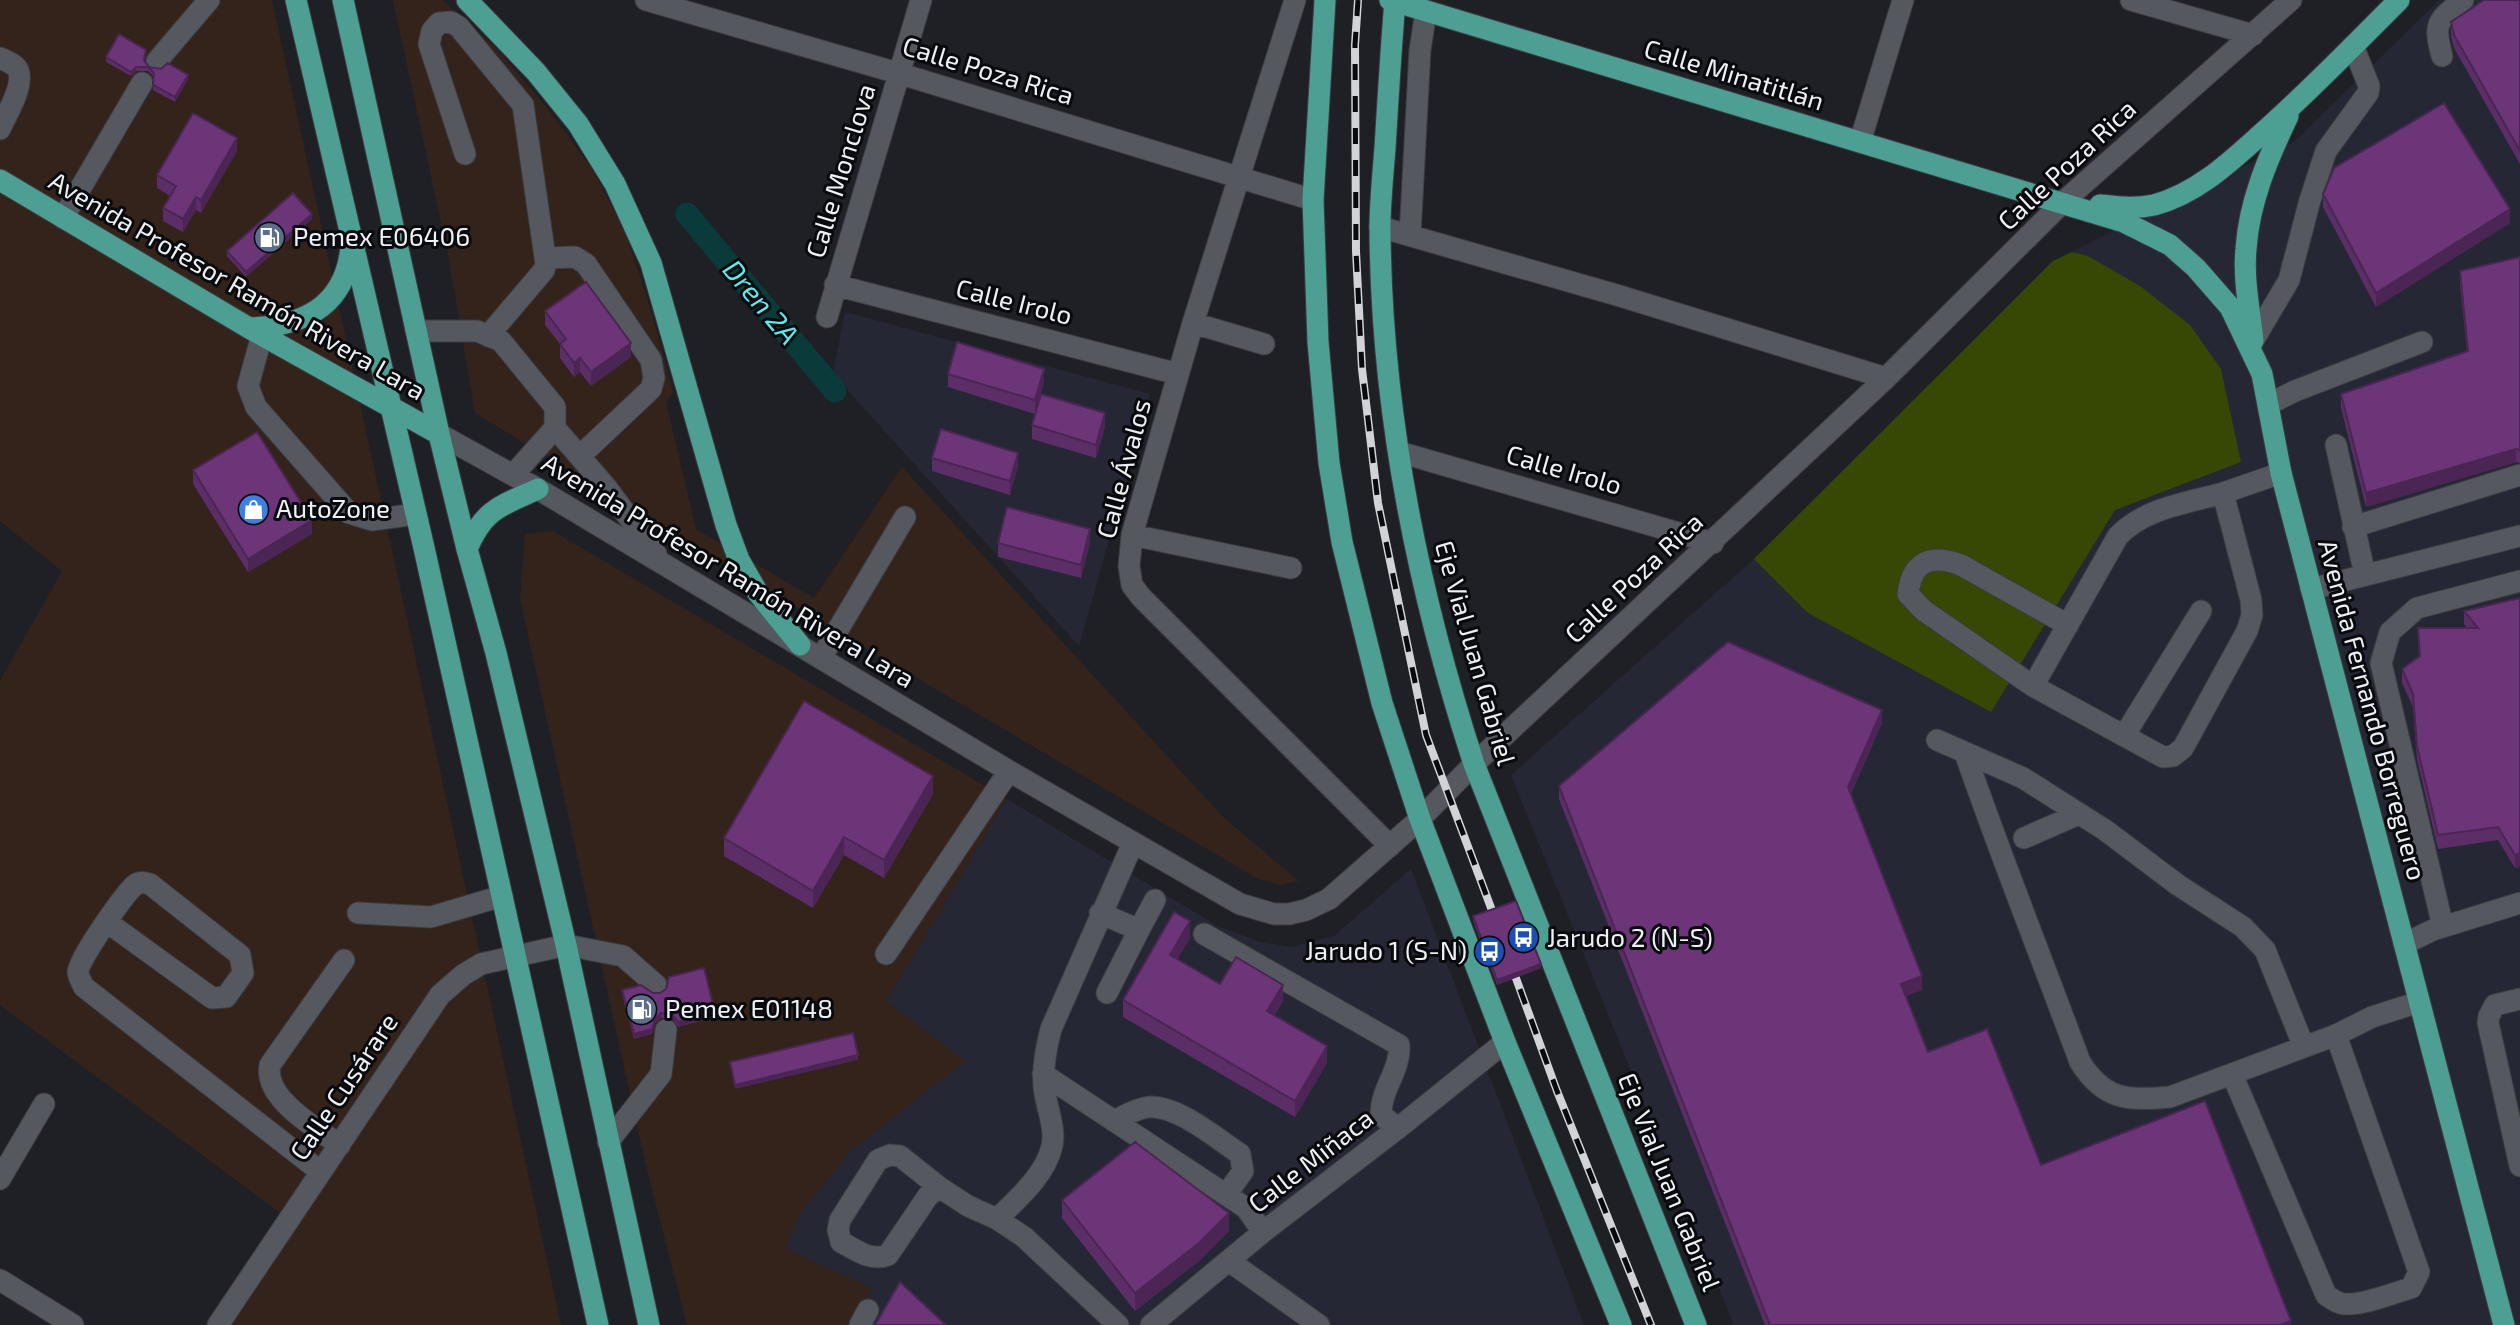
<svg xmlns="http://www.w3.org/2000/svg" width="2520" height="1325" font-family="'Exo 2',sans-serif">
<style>
.commercial{fill:#34231b}
.built{fill:#252834}
.green{fill:#374704}
.lines{fill:none;stroke-linecap:round;stroke-linejoin:round}
.canal{stroke:#0a3a3a;stroke-width:23}
.minor-casing{stroke:#3b3d41;stroke-width:23}
.major-casing{stroke:#3b3d41;stroke-width:23}
.minor{stroke:#55585f;stroke-width:21}
.major{stroke:#4d9f93;stroke-width:21}
.rail-casing{stroke:#d1d3d7;stroke-width:8}
.rail{stroke:#090a0d;stroke-width:5;stroke-dasharray:16;stroke-linecap:butt}
.wall{fill:#5c2e67}
.shaded-wall{fill:#4b2554}
.building{fill:#6b3578;stroke:#4b2554;stroke-width:2}
.labels{text-anchor:middle;stroke-width:6;stroke-linejoin:round;paint-order:stroke}
.street-label{font-size:26px;fill:#eef0f4;stroke:#090a0d}
.poi-label{font-size:26px;fill:#eef0f4;stroke:#090a0d;text-anchor:start}
.water-label{font-size:28px;font-style:italic;fill:#5debec;stroke:#090a0d}
</style>
<rect width="100%" height="100%" fill="#1e2026"/>
<path class="commercial" d="M 0,0 L 272,0 L 561,1325 L 221,1325 L 283,1215 L 0,1005 L 0,681 L 62,571 L 0,521 Z
M 393,0 L 442,0 L 446,3 L 495,47 L 544,104 L 593,170 L 625,232 L 649,304 L 673,392 L 666,402 L 696,529 L 814,598 L 902,467 L 1224,818 L 1299,881 L 1280,885 L 1258,879 L 710,556 L 475,413 L 448,255 Z
M 553,531 L 1007,799 L 886,1001 L 966,1061 L 850,1151 L 785,1248 L 873,1288 L 850,1325 L 687,1325 L 647,1170 L 520,599 L 525,534 Z"/>
<path class="built" d="M 2439,0 L 2520,0 L 2520,1325 L 1734,1325 L 1511,775 L 1754,559 L 2053,261 L 2295,141 Z
M 845,312 L 1150,394 L 1079,646 L 833,374 Z
M 1007,799 L 1216,925 L 1260,942 L 1292,947 L 1334,936 L 1411,869 L 1584,1325 L 850,1325 L 872,1288 L 785,1248 L 799,1215 L 850,1151 L 965,1061 L 886,1001 Z"/>
<path class="green" d="M 2072,252 L 2088,256 L 2140,286 L 2190,325 L 2221,369 L 2241,462 L 2115,510 L 1991,712 L 1808,613 L 1754,559 L 2053,261 Z"/>
<g class="lines">
<path class="canal" d="M 687,214 L 835,391"/>
<defs>
<path id="minor" d="M 646,0 L 901,74 L 1313,200
M 1295,0 L 1193,323 L 1132,535 L 1129,566 L 1132,585 L 1141,597 L 1390,846
M 2131,0 L 2253,35
M 2442,56 C 2433,23 2437,21 2463,0
M 0,58 C 5,60 11,63 15,66 C 29,79 6,115 0,129
M 157,61 L 209,0
M 1860,142 L 1903,0
M 465,154 L 429,44 L 432,31 L 439,23 L 451,22 L 459,27 L 523,105 L 546,264 L 544,270 L 488,336
M 63,218 L 142,83
M 1380,227 L 1620,296 L 1886,378
M 1410,235 L 1420,50 L 1426,11
M 545,258 L 575,257 L 586,264 L 651,360 L 654,378 L 651,389 L 580,456
M 835,285 L 1178,374
M 827,317 L 921,0
M 1193,323 L 1264,344
M 416,331 L 477,331 L 501,341 L 555,407 L 555,428 L 513,475
M 262,335 L 248,386 L 256,407 L 349,513 L 372,520 L 416,514
M 2253,341 L 2289,280 L 2310,200 L 2326,151 L 2368,93 L 2369,86 L 2353,46
M 2269,404 L 2295,391 L 2422,342
M 555,428 L 606,487 L 656,554
M 439,434 L 538,489 L 1009,771 L 1240,904 L 1274,914 L 1289,914 L 1306,910 L 1329,899 L 1420,819 L 1474,764 L 1886,378 L 2063,202 L 2291,0
M 2336,445 L 2365,575
M 1399,452 L 1713,543
M 2353,527 L 2520,475
M 1132,535 L 1291,568
M 2311,589 L 2520,536
M 2068,625 L 1961,565 C 1932,554 1912,560 1908,594 L 1923,610 L 2033,686 L 2163,757 L 2173,756 L 2183,748 L 2247,631 L 2252,615 L 2251,600 L 2223,493 L 2281,473
M 821,658 L 905,517
M 2033,686 L 2118,536 C 2145,508 2187,503 2223,493
M 2124,736 L 2201,611
M 1937,740 L 2023,778 L 2105,830 L 2178,885 L 2243,927 L 2265,950 L 2304,1047
M 1965,753 C 2001,857 2042,959 2080,1062 C 2104,1100 2127,1101 2170,1097 L 2336,1035 L 2372,1017 L 2419,1002
M 2024,838 L 2079,814
M 358,913 L 431,917 L 502,896
M 1100,913 L 1139,930 L 1155,900
M 107,922 L 212,998 L 226,997 L 243,973 L 240,955 L 150,884 C 145,883 140,881 135,885 C 125,893 78,960 78,972 C 78,976 82,983 84,987 L 321,1172
M 2443,927 L 2381,663 L 2390,632 L 2417,608 L 2520,581
M 1204,934 L 1399,1045 C 1401,1070 1381,1088 1381,1114 L 1397,1129
M 2404,944 L 2433,930 L 2520,903
M 886,954 L 1009,771
M 1107,993 L 1139,930
M 2520,999 L 2495,1005 L 2489,1016 L 2488,1023 L 2520,1166
M 1043,1074 L 1246,1208 L 1263,1232
M 2232,1074 L 2326,1295 C 2332,1299 2338,1304 2346,1304 C 2365,1305 2393,1293 2411,1288 L 2419,1272 L 2336,1035
M 1114,1121 C 1124,1116 1137,1108 1149,1107 C 1177,1105 1216,1138 1240,1154 L 1243,1171 L 1226,1195
M 608,1142 L 661,1074 L 666,1030
M 340,1145 C 316,1128 263,1098 270,1065 L 344,960
M 0,1179 L 44,1104
M 939,1187 L 900,1156 L 890,1155 L 878,1160 L 840,1220 L 838,1230 L 841,1242 C 856,1250 871,1262 888,1255 L 928,1196 L 939,1187 L 968,1206 L 997,1219
M 1229,1261 L 1319,1325
M 0,1280 L 73,1325
M 218,1325 L 440,995 L 463,975 L 481,964 L 566,945 L 623,956 L 656,985
M 860,1325 L 868,1310
M 1118,1325 L 1024,1237 L 997,1219 C 1017,1199 1045,1176 1052,1146 C 1056,1127 1046,1107 1044,1087 C 1042,1067 1046,1048 1051,1029 L 1133,843
M 1151,1325 L 1263,1232 L 1397,1129 L 1505,1042"/>
<path id="major" d="M 296,0 L 424,548 L 598,1325
M 343,0 L 439,434 L 467,549 L 496,653 L 566,945 L 649,1325
M 467,0 L 536,72 L 578,124 L 615,184 L 651,263 L 726,525 L 739,560 L 758,593 L 800,645
M 1325,0 L 1313,200 L 1318,342 L 1329,463 L 1342,542 L 1382,703 L 1420,819 L 1505,1042 L 1621,1325
M 1390,0 L 2124,222 L 2170,245 L 2196,268 L 2230,307 L 2262,374 L 2281,473 L 2504,1325
M 1395,0 C 1391,49 1388,99 1385,148 C 1383,175 1380,201 1380,228 C 1381,410 1418,592 1474,764 L 1696,1325
M 0,180 L 249,328 L 439,434
M 2100,205 C 2118,207 2136,209 2154,205 C 2196,194 2229,163 2260,135 C 2309,92 2353,46 2399,0
M 249,328 C 303,326 345,307 351,247
M 2253,341 C 2250,311 2243,280 2246,249 C 2249,202 2268,158 2288,116
M 467,549 C 484,509 500,506 538,489"/>
</defs>
<use href="#minor" class="minor-casing"/>
<use href="#major" class="major-casing"/>
<use href="#minor" class="minor"/>
<use href="#major" class="major"/>
<defs>
<path id="rail" d="M 1358,0 L 1355,45 L 1356,251 L 1362,369 L 1378,503 L 1426,735 L 1499,929
M 1509,959 L 1557,1091 L 1651,1325"/>
</defs>
<use href="#rail" class="rail-casing"/>
<use href="#rail" class="rail"/>
</g>
<path class="wall" d="M 2520,0 L 2520,164 L 2454,48 L 2451,36 L 2451,22 Z
M 106,57 L 145,61 L 149,67 L 188,79 L 175,102 L 153,90 L 154,77 L 148,71 L 136,71 L 131,76 L 106,62 Z
M 237,151 L 201,213 L 196,210 L 183,232 L 163,221 L 163,208 L 170,196 L 157,188 L 157,175 Z
M 2323,194 L 2510,223 L 2376,307 L 2323,207 Z
M 312,219 L 246,277 L 227,256 L 227,251 Z
M 2520,257 L 2520,463 L 2516,462 L 2366,507 L 2341,408 L 2341,394 L 2467,351 L 2460,285 L 2460,271 Z
M 545,311 L 631,357 L 591,386 L 580,372 L 574,377 L 560,358 L 560,344 L 545,325 Z
M 948,374 L 1044,382 L 1035,414 L 948,387 Z
M 1032,425 L 1105,427 L 1096,458 L 1032,439 Z
M 932,458 L 1018,466 L 1010,495 L 932,471 Z
M 193,470 L 312,534 L 248,572 L 193,484 Z
M 998,543 L 1090,543 L 1081,578 L 998,557 Z
M 2520,598 L 2520,867 L 2515,868 L 2498,840 L 2438,849 L 2417,759 L 2413,707 L 2402,683 L 2402,669 L 2419,657 L 2418,628 L 2467,628 L 2464,624 L 2464,611 Z
M 1882,723 L 1851,794 L 1922,990 L 1906,996 L 1928,1052 L 2041,1165 L 2291,1325 L 1765,1325 L 1559,799 L 1559,786 Z
M 933,794 L 884,878 L 844,855 L 813,908 L 724,856 L 724,838 Z
M 1473,916 L 1541,968 L 1497,985 L 1473,921 Z
M 1190,938 L 1177,959 L 1220,984 L 1283,1001 L 1274,1016 L 1327,1063 L 1295,1117 L 1123,1017 L 1123,1000 Z
M 622,990 L 653,993 L 715,1017 L 678,1027 L 673,1019 L 661,1018 L 655,1023 L 652,1034 L 634,1039 L 622,994 Z
M 1062,1200 L 1229,1231 L 1199,1261 L 1135,1311 L 1062,1218 Z"/>
<path class="shaded-wall" d="M 136,67 L 136,71 L 131,76 L 131,72 Z
M 188,75 L 188,79 L 175,102 L 175,97 Z
M 237,138 L 237,151 L 201,213 L 201,200 Z
M 196,197 L 196,210 L 183,232 L 183,219 Z
M 2510,209 L 2510,223 L 2376,307 L 2376,293 Z
M 312,214 L 312,219 L 246,277 L 246,272 Z
M 631,343 L 631,357 L 591,386 L 591,372 Z
M 580,358 L 580,372 L 574,377 L 574,363 Z
M 1044,369 L 1044,382 L 1035,414 L 1035,400 Z
M 1105,413 L 1105,427 L 1096,458 L 1096,445 Z
M 2516,449 L 2516,462 L 2366,507 L 2366,493 Z
M 1018,453 L 1018,466 L 1010,495 L 1010,481 Z
M 312,520 L 312,534 L 248,572 L 248,559 Z
M 1090,529 L 1090,543 L 1081,578 L 1081,565 Z
M 1882,710 L 1882,723 L 1848,801 L 1848,787 Z
M 933,776 L 933,794 L 884,878 L 884,860 Z
M 844,837 L 844,855 L 813,908 L 813,891 Z
M 2520,853 L 2520,867 L 2515,868 L 2515,855 Z
M 1190,921 L 1190,938 L 1170,972 L 1170,955 Z
M 1541,964 L 1541,968 L 1497,985 L 1497,980 Z
M 1922,976 L 1922,990 L 1901,998 L 1901,984 Z
M 1283,985 L 1283,1001 L 1267,1028 L 1267,1011 Z
M 661,1013 L 661,1018 L 655,1023 L 652,1034 L 634,1039 L 634,1034 Z
M 715,1013 L 715,1017 L 678,1027 L 678,1022 Z
M 1327,1046 L 1327,1063 L 1295,1117 L 1295,1101 Z
M 858,1055 L 858,1060 L 735,1089 L 735,1085 Z
M 1229,1213 L 1229,1231 L 1199,1261 L 1135,1311 L 1135,1293 Z
M 2291,1321 L 2291,1325 L 2279,1325 Z"/>
<path class="building" d="M 2484,0 L 2520,0 L 2520,151 L 2454,35 L 2451,22 Z
M 119,34 L 146,50 L 144,60 L 149,67 L 161,69 L 168,63 L 188,75 L 175,97 L 153,85 L 154,73 L 148,67 L 136,67 L 131,72 L 106,57 Z
M 2444,103 L 2510,209 L 2376,293 L 2323,194 L 2334,168 Z
M 193,113 L 237,138 L 201,200 L 196,197 L 183,219 L 163,208 L 176,186 L 157,175 Z
M 293,193 L 312,214 L 246,272 L 227,251 Z
M 2520,257 L 2520,450 L 2516,449 L 2366,493 L 2341,394 L 2468,351 L 2460,271 Z
M 586,282 L 631,343 L 591,372 L 580,358 L 574,363 L 560,344 L 566,339 L 545,311 Z
M 957,342 L 1044,369 L 1035,400 L 948,374 Z
M 1041,394 L 1105,413 L 1096,445 L 1032,425 Z
M 941,429 L 1018,453 L 1010,481 L 932,458 Z
M 257,432 L 312,520 L 248,559 L 193,470 Z
M 1007,507 L 1090,529 L 1081,565 L 998,543 Z
M 2520,598 L 2520,853 L 2515,855 L 2498,827 L 2438,835 L 2417,746 L 2413,694 L 2402,669 L 2420,656 L 2418,628 L 2478,628 L 2464,611 Z
M 1728,642 L 1882,710 L 1848,787 L 1922,976 L 1901,984 L 1928,1052 L 1987,1029 L 2041,1165 L 2205,1101 L 2291,1321 L 2279,1325 L 1770,1325 L 1559,786 Z
M 804,701 L 933,776 L 884,860 L 844,837 L 813,891 L 724,838 Z
M 1516,901 L 1541,964 L 1497,980 L 1473,916 Z
M 1174,912 L 1190,921 L 1170,955 L 1220,984 L 1236,957 L 1283,985 L 1267,1011 L 1327,1046 L 1295,1101 L 1123,1000 Z
M 704,968 L 715,1013 L 678,1022 L 673,1015 L 661,1013 L 655,1018 L 652,1029 L 634,1034 L 622,990 L 641,985 L 653,993 L 660,993 L 666,989 L 669,977 Z
M 853,1033 L 858,1055 L 735,1085 L 730,1062 Z
M 1135,1142 L 1229,1213 L 1199,1243 L 1135,1293 L 1062,1200 Z
M 900,1282 L 946,1325 L 875,1325 Z"/>
<defs>
<symbol id="fuel-disc" viewBox="-11 -11 22 22"><circle r="9.5" fill="#5c6f8a" stroke="#090a0d"/><path d="M-5.5-6h7V0h2V4h1.3V-2.5L3-4.5l.8-.8L6-3V5H2.5V1h-1V6h-7ZM-4.2-4.7v3.2H.2V-4.7Z" fill="#fff"/></symbol>
<symbol id="shop-disc" viewBox="-11 -11 22 22"><circle r="9.5" fill="#3f7fe0" stroke="#090a0d"/><path d="M-5-2.5h2.3a2.7 3.5 0 0 1 5.4 0H5L5.5 6h-11ZM-1.5-2.5h3a1.5 2.3 0 0 0-3 0Z" fill="#fff"/></symbol>
<symbol id="bus-disc" viewBox="-11 -11 22 22"><circle r="9.5" fill="#1a4fb4" stroke="#090a0d"/><path d="M-5-6H5V4H4V6H2V4H-2V6H-4V4H-5ZM-3.5-4V0h7V-4ZM-3.5 1.2v1.5H-2V1.2ZM2 1.2v1.5H3.5V1.2Z" fill="#fff"/></symbol>
</defs>
<g fill-rule="evenodd">
<use href="#fuel-disc" x="252" y="220" width="35" height="35"/>
<use href="#shop-disc" x="236" y="492" width="35" height="35"/>
<use href="#bus-disc" x="1506" y="920" width="35" height="35"/>
<use href="#bus-disc" x="1472" y="934" width="35" height="35"/>
<use href="#fuel-disc" x="624" y="992" width="35" height="35"/>
</g>
<g class="labels">
<g class="street-label">
<text transform="translate(988 71) rotate(17)" y="9">Calle Poza Rica</text>
<text transform="translate(1734 75) rotate(17)" y="9">Calle Minatitlán</text>
<text transform="translate(2067 165) rotate(-43)" y="9">Calle Poza Rica</text>
<text transform="translate(841 171) rotate(-73)" y="9">Calle Monclova</text>
<text transform="translate(237 286) rotate(30)" y="9">Avenida Profesor Ramón Rivera Lara</text>
<text transform="translate(1014 302) rotate(14)" y="9">Calle Irolo</text>
<text transform="translate(1124 469) rotate(-75)" y="9">Calle Ávalos</text>
<text transform="translate(1564 470) rotate(16)" y="9">Calle Irolo</text>
<text transform="translate(728 571) rotate(31)" y="9">Avenida Profesor Ramón Rivera Lara</text>
<text transform="translate(1634 578) rotate(-43)" y="9">Calle Poza Rica</text>
<text transform="translate(1475 653) rotate(74)" y="9">Eje Vial Juan Gabriel</text>
<text transform="translate(2372 710) rotate(75)" y="9">Avenida Fernando Borreguero</text>
<text transform="translate(344 1087) rotate(-56)" y="9">Calle Cusárare</text>
<text transform="translate(1311 1161) rotate(-38)" y="9">Calle Miñaca</text>
<text transform="translate(1669 1182) rotate(68)" y="9">Eje Vial Juan Gabriel</text>
</g>
<g class="poi-label">
<text x="293" y="246">Pemex E06406</text>
<text x="276" y="518">AutoZone</text>
<text x="1547" y="947">Jarudo 2 (N-S)</text>
<text x="1467" y="960" text-anchor="end">Jarudo 1 (S-N)</text>
<text x="665" y="1018">Pemex E01148</text>
</g>
<g class="water-label">
<text transform="translate(761 302) rotate(50)" y="10">Dren 2A</text>
</g>
</g>
</svg>
